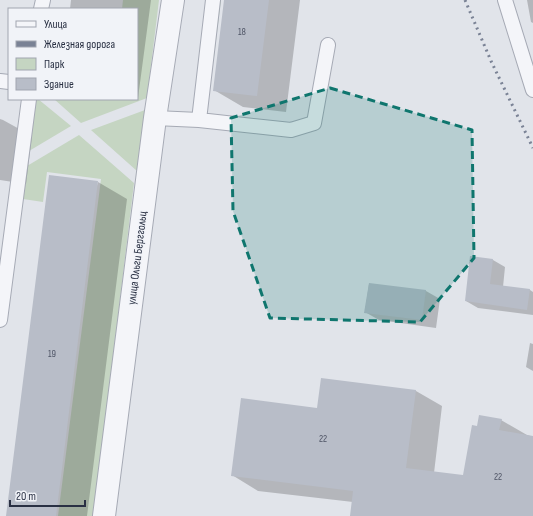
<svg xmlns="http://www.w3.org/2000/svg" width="533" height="516" font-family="'Sofia Sans Condensed',sans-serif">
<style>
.green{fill:#c5d5c2}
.shadow{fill:#0003}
.building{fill:#b8bdc8}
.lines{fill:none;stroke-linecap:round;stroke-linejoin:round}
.service-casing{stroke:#a6aab5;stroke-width:16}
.minor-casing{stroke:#a6aab5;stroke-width:24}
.service{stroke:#f4f5f9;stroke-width:14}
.minor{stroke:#f4f5f9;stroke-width:22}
.rail{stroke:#7a8295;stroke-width:3;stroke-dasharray:2 4;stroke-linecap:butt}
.marked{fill:#0f766e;fill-opacity:0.2;stroke:#0f766e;stroke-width:3;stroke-dasharray:8 5;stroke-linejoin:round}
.labels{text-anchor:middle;stroke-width:3;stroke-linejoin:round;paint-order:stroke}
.number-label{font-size:10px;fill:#4d5364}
.street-label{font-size:12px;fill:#293043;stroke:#f1f3f8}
</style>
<rect width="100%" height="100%" fill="#e1e4ea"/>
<path class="green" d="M 123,0 L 159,0 L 147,98 L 81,123 L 54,99 L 137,99 L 137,9 L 122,9 Z
M 216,0 L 221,0 L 214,57 L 209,56 Z
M 36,99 L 38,99 L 71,126 L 29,151 Z
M 145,110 L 137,171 L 91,130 Z
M 79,135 L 134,183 L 94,516 L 58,516 L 101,179 L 47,172 L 43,202 L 23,199 L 27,166 Z"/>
<path class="shadow" d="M 71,0 L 151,0 L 138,98 L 137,9 L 70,9 Z
M 225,0 L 300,0 L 286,112 L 243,107 L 214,90 Z
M 527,0 L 533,0 L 533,23 L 531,22 Z
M 0,119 L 3,120 L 32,136 L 26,184 L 0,180 Z
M 98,182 L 127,199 L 87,516 L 7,516 Z
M 471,257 L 493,260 L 505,267 L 503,287 L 530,290 L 533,292 L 533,315 L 478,308 L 466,301 Z
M 369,284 L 426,291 L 440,299 L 436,328 L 379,320 L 365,312 Z
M 530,343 L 533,344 L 533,371 L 526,367 Z
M 322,379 L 416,391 L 442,406 L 434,473 L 464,476 L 478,427 L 501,420 L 527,435 L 533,437 L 533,516 L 351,516 L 353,502 L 258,491 L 232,475 L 318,409 Z"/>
<path class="building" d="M 224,0 L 269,0 L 257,96 L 213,91 Z
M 49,175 L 98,181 L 56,516 L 6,516 Z
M 470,256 L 493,259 L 490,284 L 530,289 L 527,310 L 465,301 Z
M 369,283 L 426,290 L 422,320 L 364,313 Z
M 321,378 L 416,390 L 406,468 L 463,475 L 472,425 L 477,426 L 479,415 L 502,419 L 499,430 L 533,436 L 533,516 L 350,516 L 353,491 L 231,476 L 241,398 L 317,408 Z"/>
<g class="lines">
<defs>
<path id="service" d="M 505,0 L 533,90
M 41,9 L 43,0
M 0,81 L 9,82
M 155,118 L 199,120 L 291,130 L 314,123 L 328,45
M 199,120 L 213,0
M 0,320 L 29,99"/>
<path id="minor" d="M 104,516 L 155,118 L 173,0"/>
</defs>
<use href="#service" class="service-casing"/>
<use href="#minor" class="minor-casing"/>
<use href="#service" class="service"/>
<use href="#minor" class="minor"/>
<path class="rail" d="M 465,0 L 491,61 L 533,148"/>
</g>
<path class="marked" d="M 330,88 L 472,130 L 474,258 L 420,322 L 270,318 L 233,211 L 231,118 Z"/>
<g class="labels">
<g class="number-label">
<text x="242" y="35">18</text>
<text x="52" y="357">19</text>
<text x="323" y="442">22</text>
<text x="498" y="480">22</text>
</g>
<g class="street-label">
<text transform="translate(137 258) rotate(-83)" y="4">улица Ольги Берггольц</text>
</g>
</g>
<rect x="8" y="8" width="130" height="92" fill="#f1f3f8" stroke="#a1a5b0"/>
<rect x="16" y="21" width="20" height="6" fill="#f4f5f9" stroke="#a1a5b0"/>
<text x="44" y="28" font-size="12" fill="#293043">Улица</text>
<rect x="16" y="41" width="20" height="6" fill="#7a8295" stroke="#a1a5b0"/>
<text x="44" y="48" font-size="12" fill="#293043">Железная дорога</text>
<rect x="16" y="58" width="20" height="12" fill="#c5d5c2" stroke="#a1a5b0"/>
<text x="44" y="68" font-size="12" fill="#293043">Парк</text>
<rect x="16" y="78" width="20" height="12" fill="#b8bdc8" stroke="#a1a5b0"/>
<text x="44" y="88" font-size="12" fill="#293043">Здание</text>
<path d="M10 500v6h75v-6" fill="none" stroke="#293043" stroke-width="2"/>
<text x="16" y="500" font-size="12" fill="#293043" stroke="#f1f3f8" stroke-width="3" paint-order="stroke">20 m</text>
</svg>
